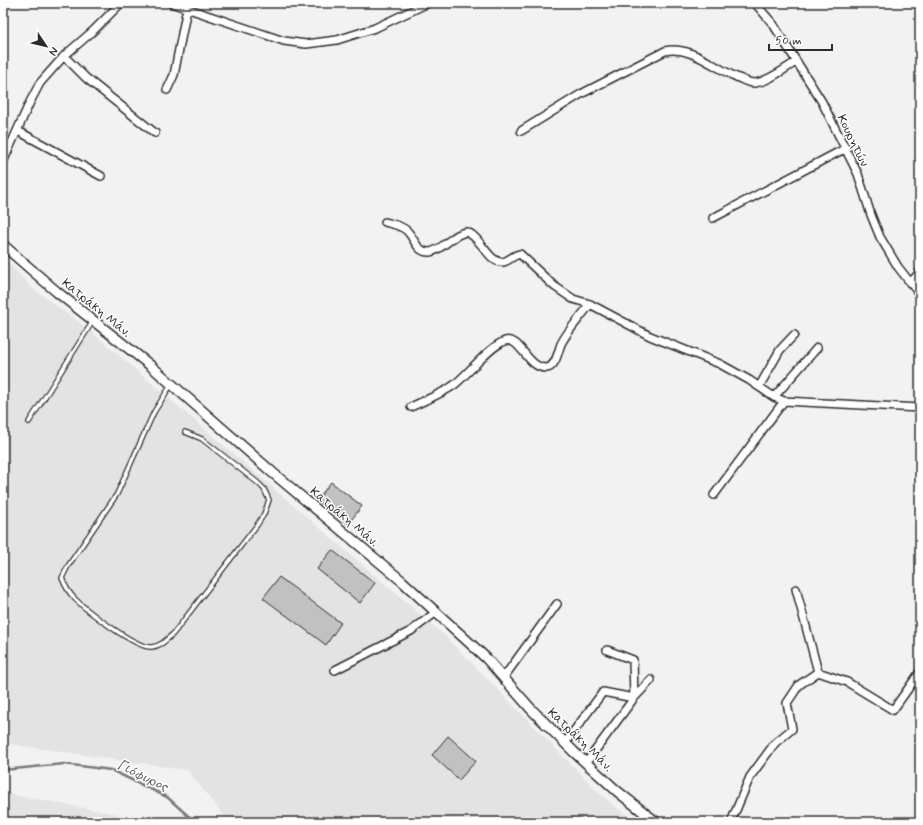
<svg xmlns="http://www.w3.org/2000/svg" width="923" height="825" font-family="Mynerve,sans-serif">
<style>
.built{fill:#e3e3e3}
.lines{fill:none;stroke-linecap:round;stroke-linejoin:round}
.stream{stroke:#787878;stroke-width:2.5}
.building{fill:#c1c1c1;stroke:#2b2b2b}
.service-casing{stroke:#2b2b2b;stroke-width:6}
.minor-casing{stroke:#2b2b2b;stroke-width:10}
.tertiary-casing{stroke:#2b2b2b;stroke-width:12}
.service{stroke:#fff;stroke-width:3.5}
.minor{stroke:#fff;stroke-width:7}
.tertiary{stroke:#fff;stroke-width:9}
.labels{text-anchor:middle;stroke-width:3;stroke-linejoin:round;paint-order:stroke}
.street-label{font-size:13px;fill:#2b2b2b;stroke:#fff}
.water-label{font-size:14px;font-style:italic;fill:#585858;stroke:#fff}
</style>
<rect width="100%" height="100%" fill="#f2f2f2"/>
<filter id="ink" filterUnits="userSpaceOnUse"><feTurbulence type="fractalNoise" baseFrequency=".025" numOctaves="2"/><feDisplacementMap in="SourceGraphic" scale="8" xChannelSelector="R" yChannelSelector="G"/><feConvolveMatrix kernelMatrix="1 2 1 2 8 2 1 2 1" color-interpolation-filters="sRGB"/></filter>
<g filter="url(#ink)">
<path class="built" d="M 3,257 L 31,287 L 92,332 L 444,635 L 602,796 L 635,822 L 229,822 L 187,770 L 3,743 Z
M 3,793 L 117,814 L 135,822 L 3,822 Z"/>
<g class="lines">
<path class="stream" d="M 3,770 L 64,764 L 111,770 L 167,797 L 195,822"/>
</g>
<path class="building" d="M 331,482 L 362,506 L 348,524 L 317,500 Z
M 332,550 L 375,583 L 360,603 L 317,569 Z
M 279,577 L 341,623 L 326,645 L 263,598 Z
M 448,736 L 476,761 L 459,780 L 432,755 Z"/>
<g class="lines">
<defs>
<path id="service" d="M 171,385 L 154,412 L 117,494 L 68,566 L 62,578 C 65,586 69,593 75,599 C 87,611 137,649 152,647 C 161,646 166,640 173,634 L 257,525 L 264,514 L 269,500 L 264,489 L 258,483 L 202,439 L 185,432
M 29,422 L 93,321"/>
<path id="minor" d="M 171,3 L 284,41 L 306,44 L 337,40 L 375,28 L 428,3
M 755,3 L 773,24 L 822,102 L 858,174 L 871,215 L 880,237 L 898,267 L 920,295
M 64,56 L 86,78 L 155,133
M 167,90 L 174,75 L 187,8
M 18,131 L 101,176
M 521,131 L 581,94 L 665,51 C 692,45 716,70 741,79 C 745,81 751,83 755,83 C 769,81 784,69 796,62
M 3,162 L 30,102 L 40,83 L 64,56 L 93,31 L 121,3
M 713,218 L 846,148
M 385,222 C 391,224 400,225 406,230 C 414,236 416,253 430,252 C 443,250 452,234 466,232 C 480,235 489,264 503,262 C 509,261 513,255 520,254 L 554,286 L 573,299 L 590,304 L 650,336 L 720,364 L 749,380 L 774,397 L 784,401 L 920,408
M 910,283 L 920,272
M 759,387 L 780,350 L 794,335
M 774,397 L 817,348
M 411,407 C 425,400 442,394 454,385 C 468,374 490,346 505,341 C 520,336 527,368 546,368 C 556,368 558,351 561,344 C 567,331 582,316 590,304
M 714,495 L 784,401
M 796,589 L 818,672
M 607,650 L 633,660 L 634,698
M 335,670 L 411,631 L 435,613
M 504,677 L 557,604
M 565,743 L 603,692 L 634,698
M 586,763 L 634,698 L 651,680
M 731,822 L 750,777 L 775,743 L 792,729 L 787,703 L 799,685 L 818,672 L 847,682 L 893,710 L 920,672"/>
<path id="tertiary" d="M 3,245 L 57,292 L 151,366 L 273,473 L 402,581 L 486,658 L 531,709 L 574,752 L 617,791 L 656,822"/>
</defs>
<use href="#service" class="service-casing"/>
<use href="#minor" class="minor-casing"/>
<use href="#tertiary" class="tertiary-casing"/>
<use href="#service" class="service"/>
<use href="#minor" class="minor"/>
<use href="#tertiary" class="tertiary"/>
</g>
</g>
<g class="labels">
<g class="street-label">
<text transform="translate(854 140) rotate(64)" y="5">Κουρητών</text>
<text transform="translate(97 307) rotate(39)" y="5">Κατράκη Μάν.</text>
<text transform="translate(345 516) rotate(40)" y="5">Κατράκη Μάν.</text>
<text transform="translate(581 739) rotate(44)" y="5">Κατράκη Μάν.</text>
</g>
<g class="water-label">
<text transform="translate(143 775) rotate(26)" y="5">Γιόφυρος</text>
</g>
</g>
<rect width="923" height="825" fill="none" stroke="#fff" stroke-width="16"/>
<rect x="8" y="8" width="907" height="809" fill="none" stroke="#2b2b2b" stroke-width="1.5" filter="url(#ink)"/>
<g transform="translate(46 46) rotate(125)" stroke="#ffffff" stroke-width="3" paint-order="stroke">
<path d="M0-3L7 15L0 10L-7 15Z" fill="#2b2b2b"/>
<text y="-6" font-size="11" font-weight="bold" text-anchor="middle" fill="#2b2b2b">N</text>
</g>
<path d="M769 44v6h63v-6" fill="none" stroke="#2b2b2b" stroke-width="2"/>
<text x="775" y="44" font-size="12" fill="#2b2b2b" stroke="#ffffff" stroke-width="3" paint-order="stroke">50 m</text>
</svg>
